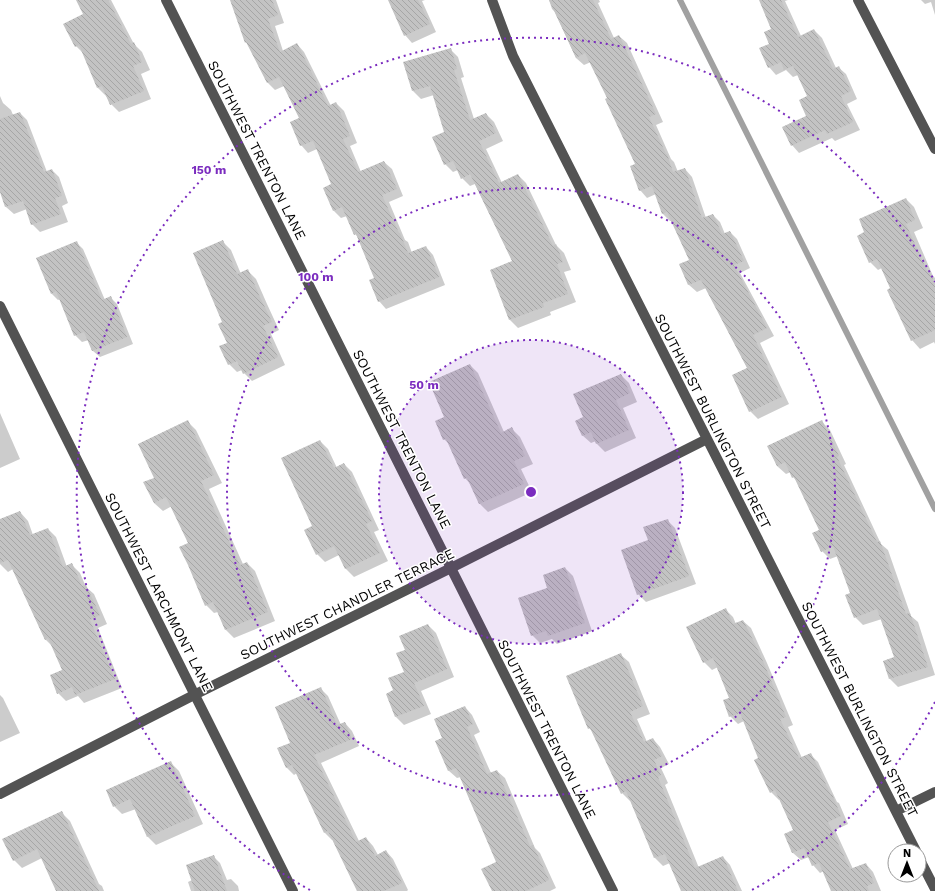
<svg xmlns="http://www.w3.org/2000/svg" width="935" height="891" font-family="'Work Sans',sans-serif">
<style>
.shadow{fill:#0003}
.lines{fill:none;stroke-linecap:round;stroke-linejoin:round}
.stream{stroke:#a1a1a1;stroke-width:6}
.building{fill:url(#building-back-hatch)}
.minor{stroke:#535353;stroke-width:10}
.ring{fill:none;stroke:#7b2cbf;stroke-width:2;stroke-dasharray:2 4}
.labels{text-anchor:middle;stroke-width:3;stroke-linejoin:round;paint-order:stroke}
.street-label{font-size:14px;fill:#000;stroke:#fff}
.centre{fill:#7b2cbf;stroke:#fff;stroke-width:2}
.ring-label{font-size:12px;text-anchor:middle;font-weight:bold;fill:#7b2cbf;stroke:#fff;stroke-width:3;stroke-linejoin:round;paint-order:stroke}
</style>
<defs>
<pattern id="building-back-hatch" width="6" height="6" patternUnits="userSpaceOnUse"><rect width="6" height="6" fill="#c3c3c3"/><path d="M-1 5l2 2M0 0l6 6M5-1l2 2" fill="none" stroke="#a6a6a6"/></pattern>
</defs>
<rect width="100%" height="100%" fill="#fff"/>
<path class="shadow" d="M 77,0 L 111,0 L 134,44 L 142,52 L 150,70 L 141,74 L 151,99 L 119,112 L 111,104 L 106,96 L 98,88 L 85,55 L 76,46 L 84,14 Z
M 231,0 L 276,0 L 284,23 L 275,26 L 283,51 L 297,44 L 304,52 L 331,106 L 336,103 L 344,111 L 357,143 L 350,146 L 361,172 L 384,162 L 392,169 L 403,196 L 389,202 L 405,240 L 408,242 L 412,253 L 426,247 L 433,255 L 445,285 L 386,309 L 379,301 L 376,279 L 359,238 L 355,234 L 347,216 L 341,218 L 334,211 L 324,188 L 333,184 L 317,149 L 308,153 L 301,145 L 301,119 L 284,86 L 275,90 L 268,83 L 250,47 L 246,42 Z
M 389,0 L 425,0 L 422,1 L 436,32 L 412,43 L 405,35 Z
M 549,0 L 599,0 L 600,2 L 598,3 L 614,38 L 619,36 L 627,43 L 663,122 L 656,125 L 671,159 L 674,162 L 678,172 L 685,169 L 692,177 L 706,218 L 713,215 L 720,222 L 725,234 L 730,232 L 737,239 L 750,268 L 740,273 L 774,336 L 760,343 L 789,404 L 758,419 L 750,411 L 748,369 L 706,288 L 697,292 L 689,285 L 680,265 L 690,260 L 672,221 L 670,221 L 663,214 L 656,194 L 647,198 L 640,190 L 637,165 L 608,99 L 591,62 L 584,65 L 576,58 L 555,12 L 552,9 Z
M 760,0 L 788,0 L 785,1 L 801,36 L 814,30 L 822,38 L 836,68 L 838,67 L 846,74 L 857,99 L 847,104 L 860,130 L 835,141 L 832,138 L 799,153 L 792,145 L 808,116 L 808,97 L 798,75 L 793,77 L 786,70 L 776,75 L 769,67 L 770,44 L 772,29 Z
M 921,0 L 935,0 L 935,15 L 931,2 L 925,4 Z
M 450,49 L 458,57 L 464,77 L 461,78 L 474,119 L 486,114 L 494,122 L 503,141 L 486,149 L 502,183 L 518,175 L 526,183 L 556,245 L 564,253 L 571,270 L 564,272 L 576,302 L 550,312 L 551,315 L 518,328 L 510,320 L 491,270 L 513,262 L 475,184 L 470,186 L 462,178 L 458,170 L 453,172 L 445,164 L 445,132 L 434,95 L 421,99 L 413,91 L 405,63 Z
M 0,96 L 3,103 L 11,110 L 13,115 L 20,113 L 27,120 L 47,172 L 52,170 L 59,177 L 68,203 L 62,206 L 68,222 L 40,232 L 32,224 L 27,209 L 14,214 L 6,207 L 0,189 Z
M 906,199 L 914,207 L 923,228 L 914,232 L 933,276 L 935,278 L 935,344 L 934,342 L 920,349 L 912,340 L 882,268 L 878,270 L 870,262 L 866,233 Z
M 76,242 L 83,249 L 105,300 L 110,297 L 117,304 L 133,344 L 100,357 L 93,351 L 89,340 L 82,342 L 75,335 L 60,299 L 58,300 L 51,293 Z
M 223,242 L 231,250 L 241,274 L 248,271 L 256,279 L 267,304 L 279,330 L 271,334 L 285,365 L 252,381 L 244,373 L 242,370 L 237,372 L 229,364 L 228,344 L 223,323 Z
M 470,365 L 478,373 L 504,432 L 512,429 L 520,437 L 533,464 L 521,469 L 532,492 L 488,512 L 480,504 L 471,485 L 465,478 L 450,445 L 444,439 L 445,417 Z
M 621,375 L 629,383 L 637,402 L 623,408 L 636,438 L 605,452 L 597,444 L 596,441 L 591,443 L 582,435 L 584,418 Z
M 0,413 L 20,459 L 0,468 Z
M 188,422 L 196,430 L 222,483 L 209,489 L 243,564 L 247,563 L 255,571 L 275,621 L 234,638 L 225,629 L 218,612 L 214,613 L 206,605 L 189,544 L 172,506 L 163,511 L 154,503 L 155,478 Z
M 822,422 L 830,430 L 846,464 L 844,465 L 881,544 L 888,550 L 911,616 L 918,622 L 935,675 L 898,687 L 890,679 L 884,662 L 895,658 L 882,619 L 863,625 L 855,617 L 852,594 L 838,556 L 830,559 L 822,551 L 820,530 L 797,481 L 793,477 L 791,472 L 786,474 L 777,466 L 768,446 Z
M 320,441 L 328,449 L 337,468 L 344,464 L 352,472 L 379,530 L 374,532 L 388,561 L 354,577 L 346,569 L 339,555 L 325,562 L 317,554 Z
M 20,512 L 28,521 L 33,535 L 48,529 L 56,537 L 67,567 L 72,565 L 80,573 L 86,587 L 94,594 L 107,624 L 98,628 L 122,688 L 84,703 L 78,696 L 66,701 L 58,693 L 63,671 L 53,647 L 45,639 L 13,569 L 8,572 L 0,564 L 0,520 Z
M 667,520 L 675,528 L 696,584 L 646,602 L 638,594 L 649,540 Z
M 565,568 L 573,576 L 592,631 L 557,644 L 552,639 L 540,643 L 532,635 L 549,589 Z
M 726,610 L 733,617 L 736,624 L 743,621 L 751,628 L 767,663 L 793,725 L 788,727 L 802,758 L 810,754 L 818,762 L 837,802 L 839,803 L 848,824 L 835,830 L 853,869 L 866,864 L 873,872 L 881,891 L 832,891 L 824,871 L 820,873 L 813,865 L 809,857 L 801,860 L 793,853 L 785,834 L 794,831 L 780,799 L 779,800 L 771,792 L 760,759 L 744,721 L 738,724 L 730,716 L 731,698 L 718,667 L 712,670 L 704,662 Z
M 428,625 L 436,633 L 454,677 L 421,691 L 431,714 L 404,725 L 396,717 L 387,694 L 394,691 L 405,672 L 406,651 Z
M 621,655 L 629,662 L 650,714 L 637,719 L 647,742 L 653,739 L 660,747 L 669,764 L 661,768 L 668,783 L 665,785 L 699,868 L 723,857 L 730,865 L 742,891 L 682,891 L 670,863 L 663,866 L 655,858 L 631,800 L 630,801 L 622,793 L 593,732 L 589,728 Z
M 320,688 L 328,696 L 341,725 L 345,723 L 352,731 L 359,746 L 321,763 L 359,841 L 366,838 L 373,846 L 378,855 L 386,851 L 393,859 L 408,890 L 407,891 L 358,891 L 333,840 L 332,840 L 325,833 L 297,773 L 294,775 L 286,767 L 291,743 Z
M 0,695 L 3,698 L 20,733 L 0,742 Z
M 465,707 L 472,715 L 480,732 L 474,735 L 491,773 L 497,771 L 505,778 L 535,848 L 540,853 L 556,888 L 550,891 L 493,891 L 498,862 L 461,777 L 457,778 L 449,771 L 436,741 L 443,738 Z
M 171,763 L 179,771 L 203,824 L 156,845 L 148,837 L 136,809 L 122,814 L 114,806 Z
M 61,812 L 70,821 L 99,884 L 102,886 L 104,891 L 59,891 L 42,858 L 22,868 L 14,860 Z
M 213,856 L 220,863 L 227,880 L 231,879 L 238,886 L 239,891 L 191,891 L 188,882 L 192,880 Z"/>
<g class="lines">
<path class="stream" d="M 680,0 L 935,509"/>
</g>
<path class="building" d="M 76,0 L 108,0 L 131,44 L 134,42 L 142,62 L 133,66 L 144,91 L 110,105 L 102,86 L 97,88 L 79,45 L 75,47 L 63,24 L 83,14 Z
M 230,0 L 272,0 L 278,15 L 268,19 L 280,52 L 297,43 L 328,106 L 336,102 L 350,136 L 343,139 L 358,172 L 384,161 L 397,189 L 382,195 L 399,233 L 400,233 L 408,253 L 426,246 L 439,277 L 378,302 L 369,280 L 374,278 L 356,234 L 354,235 L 342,207 L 333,211 L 323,188 L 331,184 L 313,141 L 300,146 L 290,122 L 299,118 L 279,77 L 267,83 L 246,42 L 245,43 Z
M 388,0 L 418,0 L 430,24 L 404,36 Z
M 549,0 L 593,0 L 611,39 L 619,35 L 656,114 L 649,117 L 666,154 L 667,154 L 673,172 L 685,168 L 702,218 L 713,214 L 722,234 L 730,231 L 744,261 L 734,265 L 767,328 L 753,335 L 782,397 L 749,412 L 732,375 L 747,368 L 701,280 L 688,285 L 679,264 L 689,260 L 667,212 L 662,214 L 652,186 L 639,191 L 630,166 L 635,164 L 605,99 L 607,98 L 585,53 L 576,58 Z
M 759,0 L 781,0 L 798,37 L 814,29 L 833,69 L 839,66 L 851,91 L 841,96 L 853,122 L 827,134 L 825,130 L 791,146 L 782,127 L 806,116 L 799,100 L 807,96 L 793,66 L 784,70 L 781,62 L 768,68 L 759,48 L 769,44 L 764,32 L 771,29 Z
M 451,48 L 457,69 L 454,70 L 470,120 L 486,113 L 496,133 L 479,141 L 499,183 L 518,174 L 553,246 L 556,244 L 563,262 L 557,264 L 568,294 L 543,303 L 544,307 L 509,320 L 490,270 L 512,261 L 470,174 L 461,179 L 453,161 L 444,165 L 432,137 L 444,132 L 430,86 L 412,91 L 403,62 Z
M 20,112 L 44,172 L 52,169 L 62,196 L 55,198 L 61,214 L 31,225 L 23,201 L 5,207 L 0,192 L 0,119 Z
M 906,198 L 915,220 L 906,224 L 927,271 L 929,270 L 935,284 L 935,330 L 911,341 L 887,290 L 890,288 L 877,259 L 869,263 L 857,236 L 864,232 L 859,219 Z
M 223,240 L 237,274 L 248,269 L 259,295 L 272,322 L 263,326 L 278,357 L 243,374 L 237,361 L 228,365 L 219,346 L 227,343 L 218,324 L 222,322 L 193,253 Z
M 77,241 L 102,300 L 111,296 L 127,337 L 92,351 L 84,332 L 74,336 L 56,291 L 51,294 L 36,258 Z
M 470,364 L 501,433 L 512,427 L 525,456 L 514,461 L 524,484 L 479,504 L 467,478 L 464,479 L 446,439 L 443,440 L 435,421 L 444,417 L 429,382 Z
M 621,374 L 630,393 L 616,400 L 629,430 L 596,444 L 591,432 L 582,436 L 575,421 L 583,417 L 573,394 Z
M 188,420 L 214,475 L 201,481 L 240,565 L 247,562 L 268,612 L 225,630 L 213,602 L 205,606 L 188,565 L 179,547 L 188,543 L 166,497 L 154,503 L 143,482 L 154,478 L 138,444 Z
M 822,420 L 839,456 L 837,457 L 877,542 L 880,541 L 906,614 L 910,613 L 928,667 L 889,679 L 883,661 L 894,657 L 877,609 L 854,618 L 845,595 L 850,593 L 833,546 L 821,552 L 812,533 L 819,530 L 794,477 L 792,478 L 785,462 L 777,466 L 767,446 Z
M 320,440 L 334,468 L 344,463 L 372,521 L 366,524 L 380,553 L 345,569 L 334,546 L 316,555 L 304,530 L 312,526 L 281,458 Z
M 20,511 L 30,535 L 48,528 L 63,567 L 72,563 L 82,586 L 86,585 L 100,615 L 90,620 L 115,679 L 75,695 L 72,687 L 57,694 L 50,675 L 62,670 L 48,638 L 45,640 L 8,560 L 0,563 L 0,519 Z
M 668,519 L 689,576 L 637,595 L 621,550 L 648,540 L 643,527 Z
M 565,567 L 585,623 L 548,636 L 546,631 L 531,636 L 518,598 L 547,588 L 543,575 Z
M 726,608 L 733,624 L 743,620 L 760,654 L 786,717 L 780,719 L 799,758 L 811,753 L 831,795 L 832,794 L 841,816 L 828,822 L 850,869 L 866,863 L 874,883 L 867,886 L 869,891 L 831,891 L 819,863 L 812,866 L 804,848 L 792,853 L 784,834 L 793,830 L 775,790 L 770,793 L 754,760 L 758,758 L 740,713 L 729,717 L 723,700 L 729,698 L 713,658 L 703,663 L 686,627 Z
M 428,624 L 447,669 L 414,683 L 424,706 L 395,717 L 386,694 L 393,690 L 388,678 L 404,672 L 396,653 L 405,650 L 399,636 Z
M 621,653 L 643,706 L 630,712 L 644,742 L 653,738 L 662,756 L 654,760 L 661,775 L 658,777 L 695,868 L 723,856 L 738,891 L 681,891 L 665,854 L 654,858 L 626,791 L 621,794 L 590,728 L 588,729 L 566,676 Z
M 321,687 L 337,725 L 345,722 L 352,739 L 314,755 L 356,842 L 366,837 L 375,856 L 386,850 L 402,883 L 384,891 L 357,891 L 328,831 L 324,833 L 292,765 L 286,768 L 277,748 L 290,743 L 275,707 Z
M 465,706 L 473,724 L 467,727 L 487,774 L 497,770 L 530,846 L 533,845 L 549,880 L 526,891 L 492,891 L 481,869 L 496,862 L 456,768 L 448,771 L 435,741 L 442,738 L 434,719 Z
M 171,761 L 195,816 L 147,837 L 130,799 L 113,807 L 106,790 Z
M 62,811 L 99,891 L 56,891 L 37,849 L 13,861 L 2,839 Z
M 214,855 L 227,891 L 195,891 L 186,865 Z"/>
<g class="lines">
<path class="minor" d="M 166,0 L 613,891
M 492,0 L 513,56 L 916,851
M 858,0 L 935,149
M 0,306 L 293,891
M 0,794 L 194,695 L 451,568 L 707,439
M 896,811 L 935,792
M 919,858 L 935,889"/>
</g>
<circle cx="531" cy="492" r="152" fill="#7b2cbf" fill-opacity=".12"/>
<g class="ring">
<circle cx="531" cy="492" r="152"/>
<circle cx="531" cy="492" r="304"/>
<path d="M935 702A455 455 0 0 1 752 890M310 890A455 455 0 1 1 935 282"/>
</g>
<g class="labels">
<g class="street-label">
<text transform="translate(257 150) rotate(63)" y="5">SOUTHWEST TRENTON LANE</text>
<text transform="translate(713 421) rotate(63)" y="5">SOUTHWEST BURLINGTON STREET</text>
<text transform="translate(402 439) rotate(63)" y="5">SOUTHWEST TRENTON LANE</text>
<text transform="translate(159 592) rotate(63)" y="5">SOUTHWEST LARCHMONT LANE</text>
<text transform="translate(347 604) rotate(-26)" y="5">SOUTHWEST CHANDLER TERRACE</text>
<text transform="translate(860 709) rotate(63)" y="5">SOUTHWEST BURLINGTON STREET</text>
<text transform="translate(547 729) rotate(63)" y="5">SOUTHWEST TRENTON LANE</text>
</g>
</g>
<circle cx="531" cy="492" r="6" class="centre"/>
<g class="ring-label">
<text x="209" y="174">150 m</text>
<text x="316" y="281">100 m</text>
<text x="424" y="389">50 m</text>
</g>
<g transform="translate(907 863)"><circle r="19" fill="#ffffff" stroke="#999999"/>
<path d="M0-3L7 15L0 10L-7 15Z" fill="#000000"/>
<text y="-6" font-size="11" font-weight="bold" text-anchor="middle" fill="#000000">N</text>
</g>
</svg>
